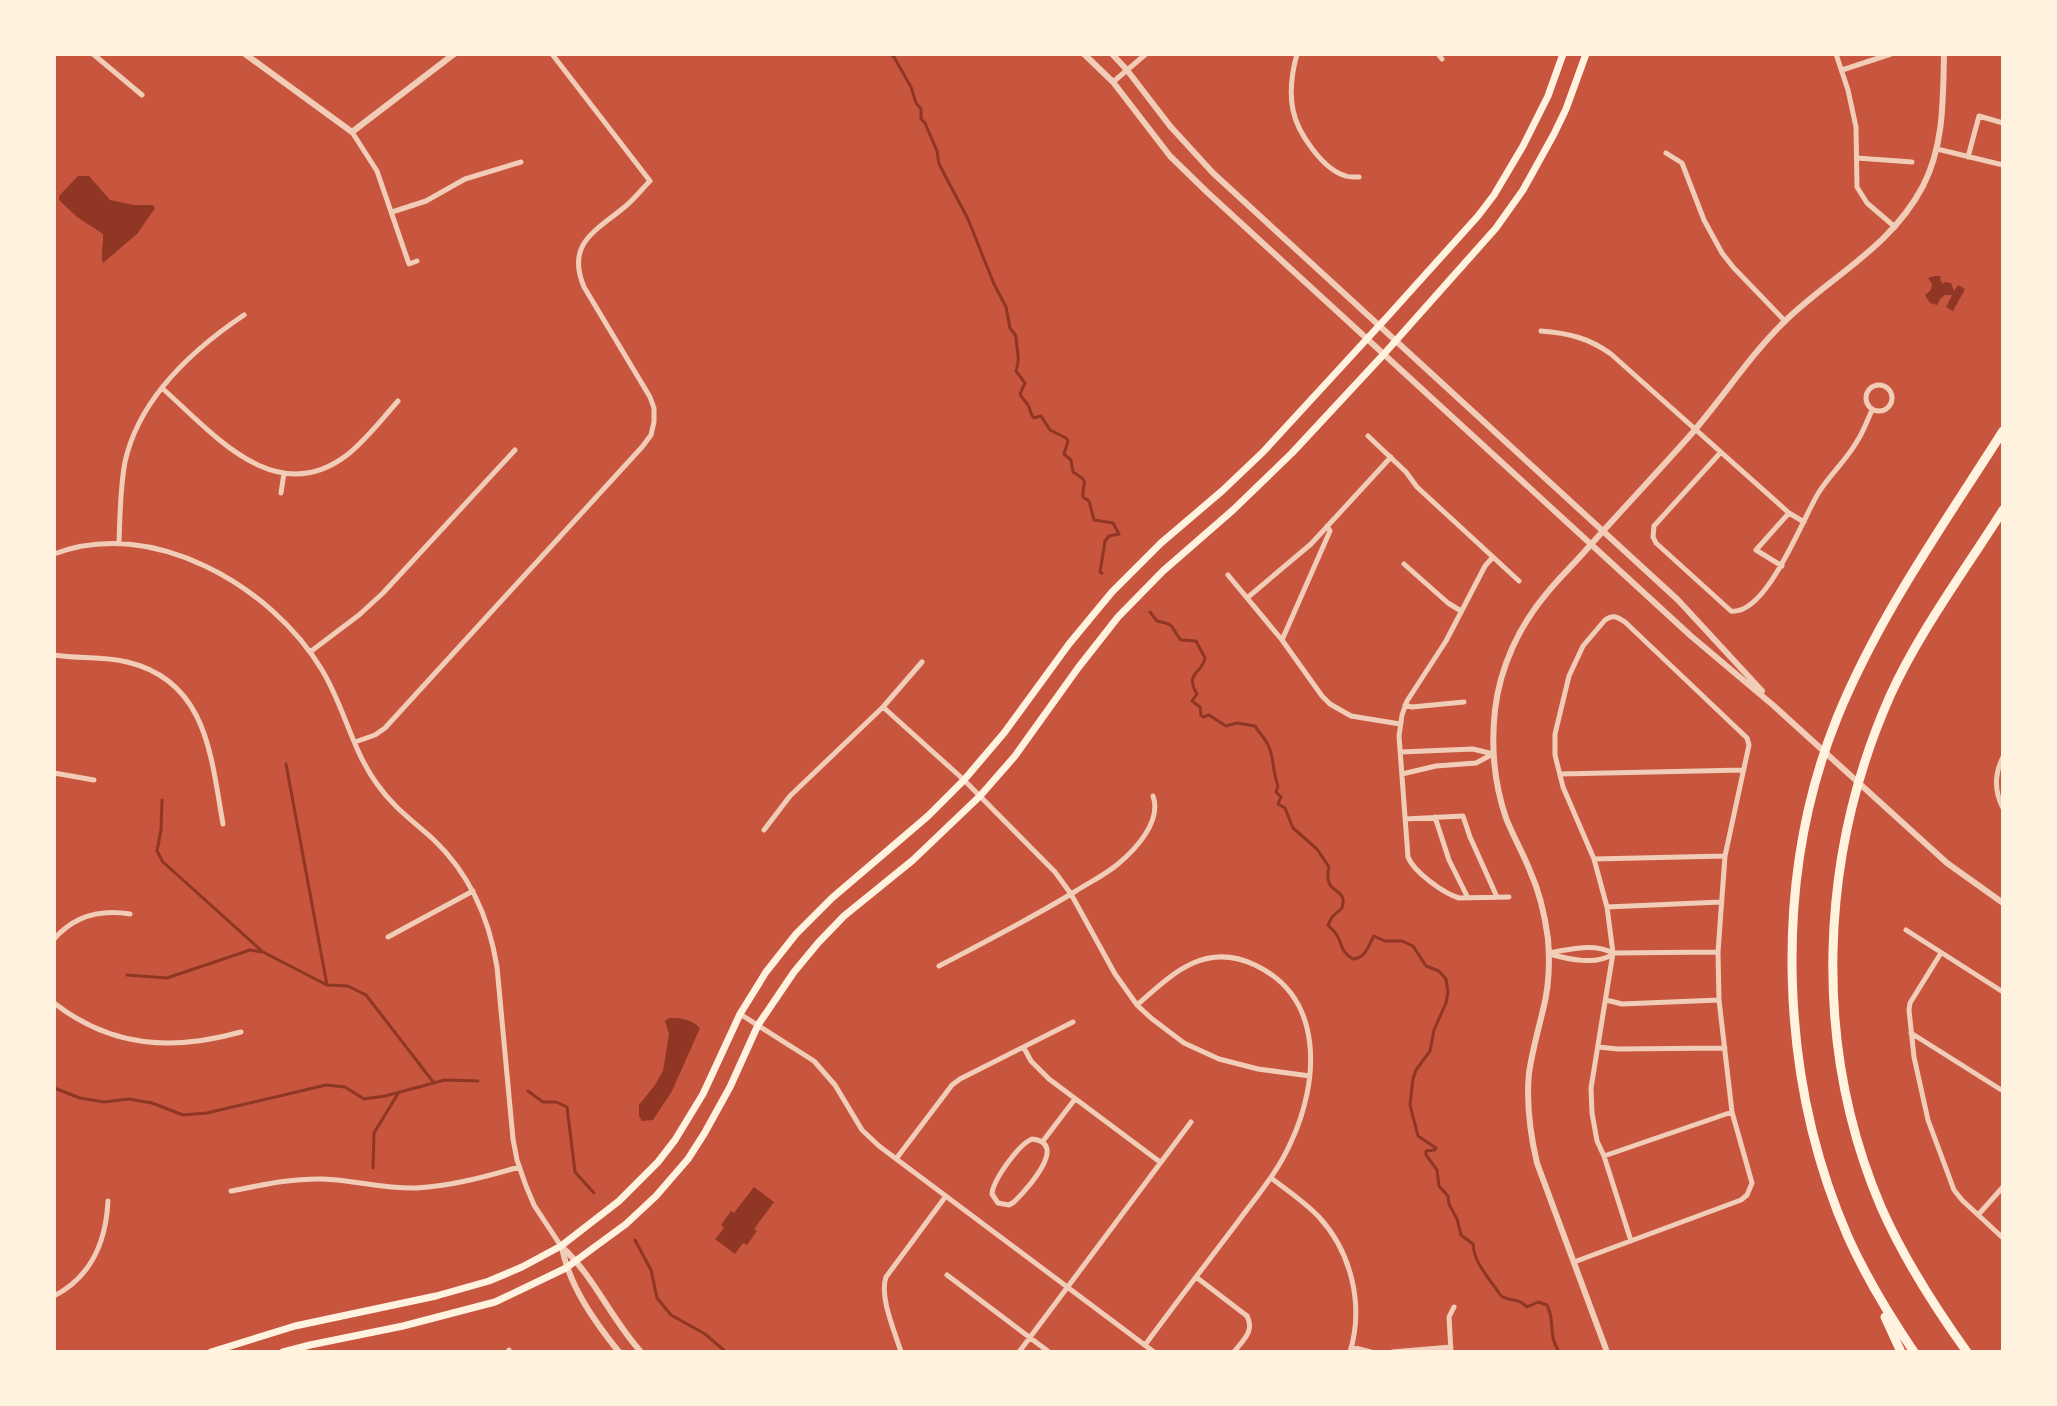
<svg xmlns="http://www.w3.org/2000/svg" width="2057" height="1406" font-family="'Public Sans',sans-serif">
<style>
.water{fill:#8f3625}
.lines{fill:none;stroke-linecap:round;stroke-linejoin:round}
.stream{stroke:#8f3625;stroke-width:3}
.minor{stroke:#f1ccb7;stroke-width:5}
.tertiary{stroke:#f1ccb7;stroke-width:6}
.secondary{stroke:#fff3e0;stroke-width:7}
.motorway{stroke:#fff3e0;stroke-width:9}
</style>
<rect width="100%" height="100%" fill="#c8553d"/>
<path class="water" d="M 78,176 L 89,176 L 110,200 L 134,205 L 153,205 L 155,208 L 138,233 L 103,263 C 100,253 104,244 103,234 L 77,217 L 59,200 L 59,196 Z
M 1935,276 L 1941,276 L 1940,280 L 1943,284 L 1945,282 L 1951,283 L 1954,291 L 1958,285 L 1965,289 L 1953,311 L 1946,307 L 1952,295 L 1945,295 L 1940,299 L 1937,305 L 1930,303 L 1925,295 L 1931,290 L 1932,284 L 1928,278 Z
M 669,1018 C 682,1018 691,1019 700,1028 L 672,1091 L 653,1120 L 642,1121 L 639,1116 L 639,1105 L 655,1085 L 663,1071 L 669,1034 L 665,1021 Z
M 754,1187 L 774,1202 L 754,1229 L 757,1231 L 747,1245 L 743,1243 L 735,1254 L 715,1239 L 724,1228 L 721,1225 L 731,1211 L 734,1213 Z"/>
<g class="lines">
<path class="stream" d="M 890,54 L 894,57 L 911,87 L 916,103 L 921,109 L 921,119 L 925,123 L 937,151 L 939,164 L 968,219 L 994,284 L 1006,307 L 1010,328 L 1016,336 C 1016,349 1021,358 1016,371 L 1025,383 L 1020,394 C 1022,399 1027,402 1029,407 C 1031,412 1030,414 1034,418 L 1041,416 L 1050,430 L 1066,438 L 1068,441 L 1064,454 L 1071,460 L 1073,472 C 1091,483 1082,480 1083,497 L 1089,501 L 1094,520 L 1113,523 L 1119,534 L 1109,536 L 1105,541 L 1100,572 L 1102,573
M 1150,612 L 1157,621 C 1178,625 1170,628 1181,640 L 1196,641 L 1205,658 C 1202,674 1184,673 1197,694 L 1192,701 L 1200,707 L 1201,715 L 1203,717 L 1209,715 L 1226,726 L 1237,723 L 1255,726 C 1259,733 1266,739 1269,747 C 1274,759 1273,774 1278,786 L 1276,792 L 1281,797 L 1278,804 L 1285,808 L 1293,828 L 1317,849 L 1329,867 C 1322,897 1349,885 1342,908 L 1332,917 L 1328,925 C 1330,928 1334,930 1336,934 C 1343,943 1339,951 1353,959 C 1366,958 1368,946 1374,936 L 1385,941 L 1402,941 L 1413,946 L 1426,966 L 1439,971 L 1446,979 L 1448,992 L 1446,1003 L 1434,1030 L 1430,1051 L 1416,1070 L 1413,1079 L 1410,1105 L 1418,1136 L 1436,1148 L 1435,1150 L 1426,1151 L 1426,1155 L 1437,1170 L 1439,1186 L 1448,1196 L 1449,1204 L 1457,1219 L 1461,1235 L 1473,1244 C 1474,1261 1485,1273 1494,1286 C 1497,1289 1499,1295 1503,1297 C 1512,1302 1517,1297 1527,1307 L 1538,1302 L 1547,1305 C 1556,1323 1547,1332 1559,1352
M 286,764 L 327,985
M 162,800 L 161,830 L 157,851 L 163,862 L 263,952 L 327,985 L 348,986 L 366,995 L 434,1083
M 127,975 L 167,978 L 250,950 L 262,952
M 54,1088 L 80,1098 L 104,1102 L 129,1099 L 152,1103 L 183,1115 L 207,1113 L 326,1085 L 345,1087 L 364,1099 L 385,1096 L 445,1080 L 478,1081
M 528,1091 L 543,1102 L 556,1102 L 567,1107 L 575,1172 L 594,1193
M 373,1168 L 374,1133 L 399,1092
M 635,1240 L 651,1270 L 657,1298 L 671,1315 L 705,1334 L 726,1352"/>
<path class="minor" d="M 93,54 L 142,95
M 1297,54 C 1292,72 1289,91 1293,110 C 1297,132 1323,170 1346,176 C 1347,177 1358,177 1359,177
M 1438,54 L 1442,59
M 1836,54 L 1848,90 L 1856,127 L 1857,187 L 1867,203 L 1895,227
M 1842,70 L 1891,54
M 1113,82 L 1146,54
M 352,132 L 377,171 L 409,264 L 417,261
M 1937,149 L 2003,165
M 1666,153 L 1682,163 L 1704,220 L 1722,253 L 1733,267 L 1785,321
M 1968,157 L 1979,116 L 2003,123
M 1857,158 L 1912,162
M 392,212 L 426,201 L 465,179 L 521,162
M 1541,331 C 1568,333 1589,338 1611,354 L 1789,513 L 1804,522
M1866 398a13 13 0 1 1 26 0a13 13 0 1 1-26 0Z
M 162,388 C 213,433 275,510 347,455 C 366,440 382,419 398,401
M 1368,436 L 1406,472 L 1417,487 L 1519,581
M 1721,452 L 1654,526 L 1653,537 L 1656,543 L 1731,611 C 1767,616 1803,517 1819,492 C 1830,475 1846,460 1856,443 C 1863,433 1867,421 1872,410
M 281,493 L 284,473
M 119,543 C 120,516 120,488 125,462 C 139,398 192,350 244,315
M 54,554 C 151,516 272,586 322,670 C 344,706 352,750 377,784 C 393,807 413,821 433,839 C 470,874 489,917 497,967 L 513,1139 L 517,1160 L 526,1186 L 534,1205 L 561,1246
M 1493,557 L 1485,566 L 1446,641 L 1407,701 L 1402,715 L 1399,736 L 1408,857 C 1414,872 1443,893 1459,898 L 1509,897
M 1404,564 L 1448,603 L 1461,611
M 1782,566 L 1756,550 L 1789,513
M 1228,575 L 1282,640 L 1322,696 L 1330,704 L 1351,716 L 1400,724
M 1247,598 L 1311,544 L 1391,457
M 1282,640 L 1330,531 L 1327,526
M 310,652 L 359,615 L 383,593 L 515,450
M 54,655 C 78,659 103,656 127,662 C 208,681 211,758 223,824
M 1405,705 L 1412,707 L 1464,702
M 883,707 L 964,780 L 1055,872 L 1071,894 L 1115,974 L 1137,1005 L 1151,1018 L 1184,1043 L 1219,1059 L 1258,1069 L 1310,1076
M 355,742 L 375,735 L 385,728 L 642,447 L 651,435 L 654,422 L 654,408 L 650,397 L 584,287 C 565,242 598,230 627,205 C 635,198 642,189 650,181 L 552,54
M 1401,752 L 1473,749 L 1493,754 L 1476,763 L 1436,766 L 1402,774
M 2003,757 C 1994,775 1994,791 2003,808
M 54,773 L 94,780
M 1560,774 L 1744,770
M 1435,817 L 1449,860 L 1468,898
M 1405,819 L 1463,816 L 1470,837 L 1497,897
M 764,830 L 790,796 L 883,707 L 922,662
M 1594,859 L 1725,856
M 1607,907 L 1721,902
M 1906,930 L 2003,992
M 388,937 L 473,891
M 54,939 C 74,916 100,909 130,914
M 1549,953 C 1569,949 1594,943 1613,953 L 1718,952
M 1941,953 L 1910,1003 L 1909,1010 L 1914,1057 L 1928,1120 L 1954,1190 L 1962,1200 L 2003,1238
M 1549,954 C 1568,959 1596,966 1613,954
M 939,966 C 985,942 1032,918 1076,891 C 1090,882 1105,875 1118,864 C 1136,849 1162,821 1153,796
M 1606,1000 L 1622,1004 L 1719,1000
M 54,1003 C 112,1048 173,1051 241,1032
M 1137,1005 C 1172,974 1205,941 1255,965 C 1325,998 1319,1082 1291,1142 C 1278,1172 1256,1197 1237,1223 C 1206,1264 1175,1304 1145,1345
M 740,1014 L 814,1061 L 835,1085 L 862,1130 L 879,1146 L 1154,1352
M 1911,1033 L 2003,1091
M 1598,1047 L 1618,1049 L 1725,1048
M 1024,1048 L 1031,1061 L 1049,1079 L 1160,1162
M 1032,1139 C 1070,1143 1026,1190 1014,1202 L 1009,1205 L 998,1203 L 992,1194 C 993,1180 1019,1144 1032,1139 Z
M 1043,1141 L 1075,1099
M 1604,1156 L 1732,1112
M 896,1159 L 952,1085 L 960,1079 L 1073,1022
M 1271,1178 C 1287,1190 1305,1202 1319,1217 C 1352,1253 1364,1306 1350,1352
M 231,1191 C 262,1185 292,1178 323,1179 C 354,1180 384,1189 416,1188 C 451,1186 485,1177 519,1167
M 1978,1215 L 2003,1187
M 1574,1262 L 1741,1200 L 1747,1195 L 1752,1183 L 1732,1112 L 1719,1000 L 1718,952 L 1725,856 L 1749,745 L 1747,738 L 1625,622 C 1617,617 1613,614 1605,620 L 1583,646 L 1569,676 L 1555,734 L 1555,755 L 1563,787 L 1594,859 L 1607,907 L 1613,953 L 1591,1088 L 1592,1113 L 1597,1141 L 1604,1156 L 1631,1241
M 947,1275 L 1049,1352
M 1196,1277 L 1247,1316 C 1255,1331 1243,1340 1234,1352
M 54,1296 C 91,1277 106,1241 108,1201
M 1351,1347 L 1371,1352
M 509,1350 L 510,1352
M 901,1352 C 895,1332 879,1297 886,1277 L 946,1196
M 1019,1352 L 1191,1122
M 1392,1352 L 1451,1347
M 1451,1352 L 1449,1317 L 1454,1307"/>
<path class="tertiary" d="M 245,54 L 352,132 L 454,54
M 1084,54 L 1113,82 L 1170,156 L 1207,192 L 1691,636 L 1774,706 L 1947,863 L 2003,903
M 1112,54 L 1127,70 L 1170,126 L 1213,173 L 1678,600 L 1762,691
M 561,1246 C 594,1276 611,1319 641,1352
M 562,1248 C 570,1287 594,1321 619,1352
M 1607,1352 L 1537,1163 C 1530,1133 1526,1104 1529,1073 C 1532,1052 1538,1031 1543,1010 C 1549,987 1550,963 1548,939 C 1545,916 1540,893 1530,871 C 1523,853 1513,836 1506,818 C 1494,783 1491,746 1495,710 C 1500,667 1519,626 1547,593 C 1559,578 1573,565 1586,550 C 1619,513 1653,477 1686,440 C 1721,401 1748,357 1785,321 C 1833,275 1891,247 1923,186 C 1944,145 1943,100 1944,54"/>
<path class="secondary" d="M 211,1352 L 295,1326 L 436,1296 L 489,1281 L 522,1267 L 561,1246 L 619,1201 L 658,1162 L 675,1140 L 703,1094 L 740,1014 L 766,972 L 796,934 L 832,898 L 928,816 L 964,780 L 1004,733 L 1069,644 L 1112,592 L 1161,543 L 1222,491 L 1263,452 L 1388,316 L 1478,216 L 1494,195 L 1523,146 L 1548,96 L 1563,54
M 283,1352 L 310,1345 L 403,1326 L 495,1302 L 566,1268 L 626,1224 L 656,1196 L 688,1159 L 704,1134 L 730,1087 L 758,1025 L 794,972 L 818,943 L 844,916 L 913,860 L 980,796 L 1015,756 L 1078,668 L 1118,617 L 1163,571 L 1233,510 L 1292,453 L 1384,354 L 1496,228 L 1523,190 L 1554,134 L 1566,109 L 1586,54"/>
<path class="motorway" d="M 1885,1317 L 1901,1352
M 1914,1352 C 1889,1315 1866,1277 1848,1237 C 1779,1079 1772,879 1837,718 C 1879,615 1944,524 2003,431
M 1967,1352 C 1934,1306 1904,1259 1881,1207 C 1812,1045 1819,856 1890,696 C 1919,632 1965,570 2003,510"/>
</g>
<rect width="2057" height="1406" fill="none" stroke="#fff3e0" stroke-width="112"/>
</svg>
